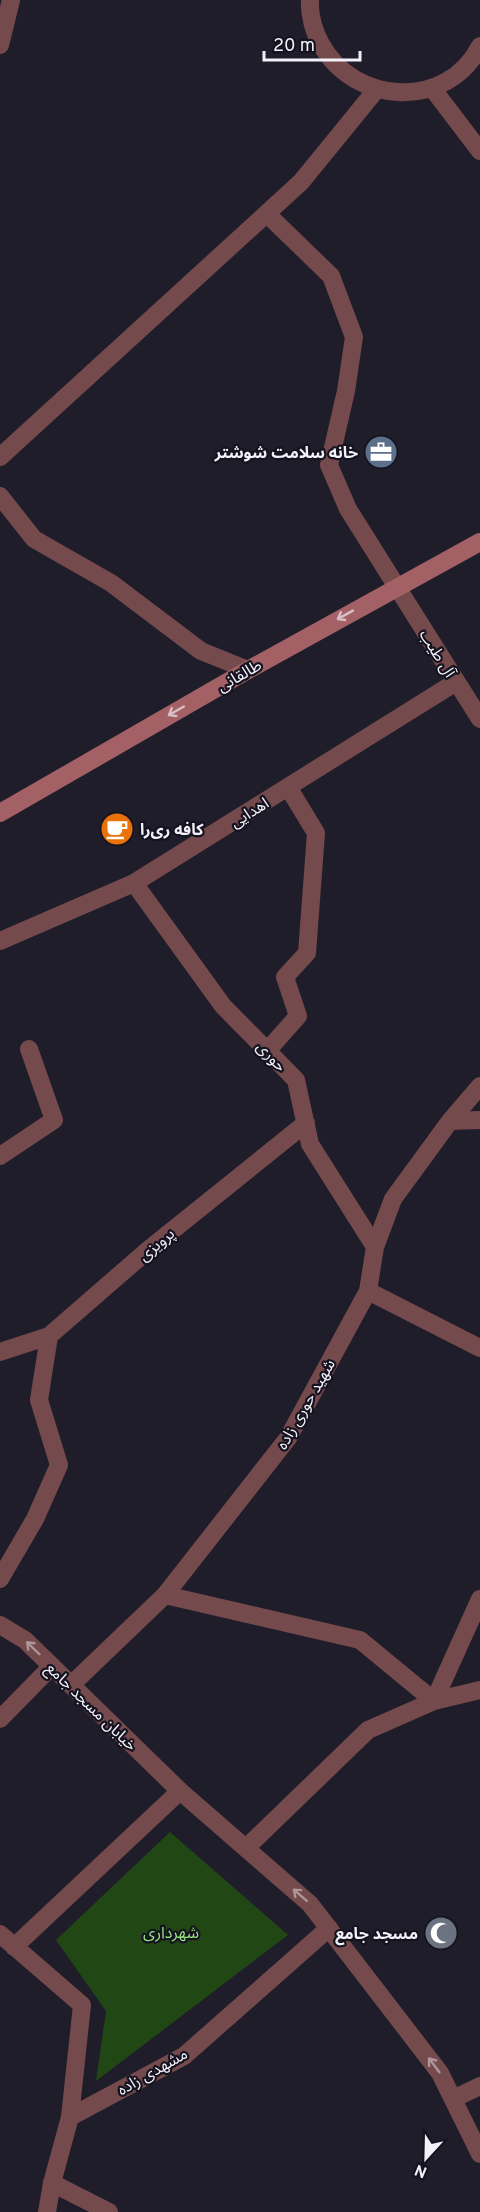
<svg xmlns="http://www.w3.org/2000/svg" width="480" height="2212" font-family="Overpass,'Noto Sans Arabic',sans-serif">
<style>
.green{fill:#214814}
.lines{fill:none;stroke-linecap:round;stroke-linejoin:round}
.lane{stroke:#744a4c;stroke-width:18}
.street{stroke:#744a4c;stroke-width:18}
.secondary{stroke:#a36165;stroke-width:18}
.oneway{stroke:#d7bfc6}
.oneway2{stroke:#ad959a}
.labels{text-anchor:middle;stroke-width:4.5;stroke-linejoin:round;paint-order:stroke}
.poi-label{font-size:16px;font-weight:bold;fill:#f3f1fa;stroke:#161320;text-anchor:end}
.street-label{font-size:16px;fill:#f3f1fa;stroke:#161320}
.park-label{font-size:16px;fill:#96e57e;stroke:#161320}
</style>
<rect width="100%" height="100%" fill="#1f1d2a"/>
<path class="green" d="M 170,1832 L 288,1935 L 96,2081 L 106,2011 L 56,1940 Z"/>
<g class="lines">
<path class="lane" d="M 310,0 C 309,15 314,32 321,44 C 354,105 447,111 480,46
M 0,45 L 11,0
M 432,88 L 480,151
M 267,214 L 331,276 L 354,337 L 346,391 L 329,465 L 348,509 L 397,587
M 0,457 L 301,182 L 376,90
M 0,496 L 34,539 L 111,583 L 201,651 L 248,670
M 134,883 L 223,1006 L 296,1080 L 310,1144 L 375,1247
M 0,941 L 134,883 L 456,682
M 267,1051 L 298,1016 L 285,977 L 307,953 L 316,833 L 288,787
M 450,1121 L 480,1120
M 0,1156 L 54,1120 L 29,1049
M 368,1291 L 480,1348
M 0,1352 L 49,1336 L 148,1250 L 306,1123
M 0,1579 L 35,1519 L 59,1465 L 39,1400 L 49,1336
M 165,1595 L 360,1640 L 434,1701 L 480,1599
M 71,1685 L 165,1595 L 288,1438 L 368,1291 L 375,1247 L 393,1199 L 450,1121 L 480,1086
M 0,1719 L 52,1666
M 246,1848 L 368,1730 L 434,1701 L 480,1690
M 0,1934 L 82,2005 L 70,2117
M 14,1947 L 180,1791
M 453,2099 L 480,2086
M 52,2183 L 109,2212"/>
<path class="street" d="M 397,587 L 480,719
M 0,1625 L 25,1640 L 180,1791 L 310,1904 L 440,2073 L 480,2154
M 47,2212 L 52,2183 L 70,2117 L 184,2056 L 329,1928"/>
<path class="secondary" d="M 0,813 L 248,670 L 480,542"/>
</g>
<defs><path id="oneway-shaft" d="M-6 0H5M1.5-3L5.5 0L1.5 3" fill="none" stroke-width="1.6" stroke-linecap="round" stroke-linejoin="round" transform="scale(1.5)"/></defs>
<g class="oneway">
<use href="#oneway-shaft" transform="translate(345 615) rotate(151)"/>
<use href="#oneway-shaft" transform="translate(176 711) rotate(150)"/>
</g>
<g class="oneway2">
<use href="#oneway-shaft" transform="translate(33 1648) rotate(-136)"/>
<use href="#oneway-shaft" transform="translate(300 1895) rotate(-139)"/>
<use href="#oneway-shaft" transform="translate(434 2065) rotate(-127)"/>
</g>
<defs>
<symbol id="office-disc" viewBox="-11 -11 22 22"><circle r="9.5" fill="#5c6f8a" stroke="#161320"/><path d="M-6-3h4V-5.5h4V-3h4V5H-6ZM-1-4.5V-3h2v-1.5ZM-6 0V1H6V0Z" fill="#fff"/></symbol>
<symbol id="cafe-disc" viewBox="-11 -11 22 22"><circle r="9.5" fill="#e8710a" stroke="#161320"/><path d="M-5.5-4.5H6V0H3Q3 3.5 0 3.5H-2.5Q-5.5 3.5-5.5 0ZM3-3.2v2h1.7v-2ZM-6 4.5H4V6H-6Z" fill="#fff"/></symbol>
<symbol id="mosque-disc" viewBox="-11 -11 22 22"><circle r="9.5" fill="#6b7280" stroke="#161320"/><path d="M3.5-4.9A6 6 0 1 0 3.5 4.9A5 5 0 1 1 3.5-4.9Z" fill="#fff"/></symbol>
</defs>
<g fill-rule="evenodd">
<use href="#office-disc" x="362" y="433" width="38" height="38"/>
<use href="#cafe-disc" x="98" y="810" width="38" height="38"/>
<use href="#mosque-disc" x="422" y="1914" width="38" height="38"/>
</g>
<g class="labels">
<g class="poi-label">
<text x="358" y="458">خانه سلامت شوشتر</text>
<text x="140" y="835" text-anchor="start">کافه‌ ری‌را</text>
<text x="418" y="1939">مسجد جامع</text>
</g>
<g class="street-label">
<text transform="translate(438 653) rotate(58)" y="6">آل طیب</text>
<text transform="translate(239 675) rotate(-30)" y="6">طالقانی</text>
<text transform="translate(249 812) rotate(-32)" y="6">اهدایی</text>
<text transform="translate(272 1056) rotate(46)" y="6">حوری</text>
<text transform="translate(156 1244) rotate(-40)" y="6">پرویزی</text>
<text transform="translate(305 1404) rotate(-60)" y="6">شهید حوری زاده</text>
<text transform="translate(92 1706) rotate(44)" y="6">خیابان مسجد جامع</text>
<text transform="translate(152 2071) rotate(-30)" y="6">مشهدی زاده</text>
</g>
<g class="park-label">
<text x="171" y="1938">شهرداری</text>
</g>
</g>
<g transform="translate(426 2158) rotate(202)" stroke="#161320" stroke-width="4.5" paint-order="stroke">
<path d="M0-4.5L10 22L0 15L-10 22Z" fill="#f3f1fa"/>
<text y="-9" font-size="16" font-weight="bold" text-anchor="middle" fill="#f3f1fa">N</text>
</g>
<path d="M264 51v9h96v-9" fill="none" stroke="#f3f1fa" stroke-width="3"/>
<text x="273" y="51" font-size="18" fill="#f3f1fa" stroke="#161320" stroke-width="4.5" paint-order="stroke">20 m</text>
</svg>
